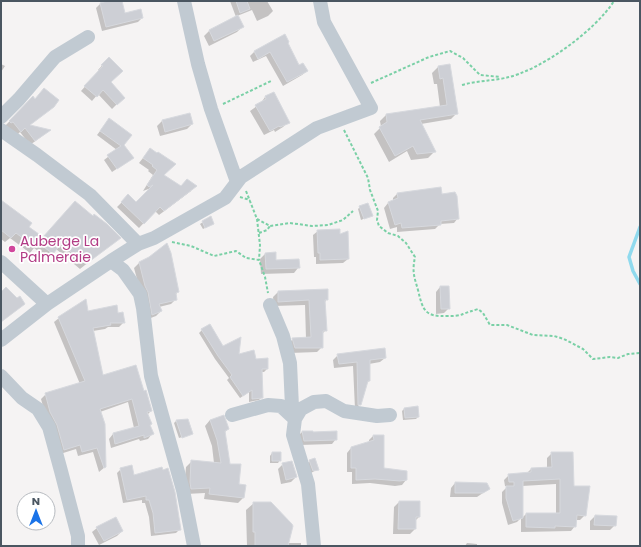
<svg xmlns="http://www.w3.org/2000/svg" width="641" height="547" font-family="Poppins,sans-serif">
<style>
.shadow{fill:#0003;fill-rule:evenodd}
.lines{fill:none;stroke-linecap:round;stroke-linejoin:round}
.stream{stroke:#90daee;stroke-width:3.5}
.building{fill:#cdcfd5;stroke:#d7d9de}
.path{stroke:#7ad0a6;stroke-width:2;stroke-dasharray:3 2;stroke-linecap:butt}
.minor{stroke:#c1cad2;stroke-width:14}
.hotel-dot{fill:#d1479c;stroke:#fff;stroke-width:1.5}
.labels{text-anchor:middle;stroke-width:3.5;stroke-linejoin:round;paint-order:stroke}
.hotel-label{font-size:14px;fill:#b23c85;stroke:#fff;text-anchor:start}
</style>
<rect width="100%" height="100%" fill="#f5f3f3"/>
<path class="shadow" d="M 113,1 L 121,1 L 124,14 L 142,18 L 138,22 L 102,31 L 96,8 L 100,4 Z
M 230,1 L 267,1 L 273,11 L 268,16 L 257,21 L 252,10 L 237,16 L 242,27 L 237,32 L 209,46 L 204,36 L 209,31 L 236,17 Z
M 285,36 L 287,43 L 298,67 L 307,71 L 302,75 L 283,86 L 266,56 L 253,62 L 250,56 L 254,52 Z
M 109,58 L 110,82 L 119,102 L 112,109 L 98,94 L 92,101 L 81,91 L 99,71 L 98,70 Z
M 1,64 L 5,66 L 1,72 Z
M 449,65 L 457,113 L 451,119 L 421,124 L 434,152 L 428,158 L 411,160 L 407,151 L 389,162 L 374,134 L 381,127 L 380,121 L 386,115 L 440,107 L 437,84 L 434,84 L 432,73 L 438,67 Z
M 273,93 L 288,122 L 283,127 L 275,132 L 274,130 L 264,135 L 250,111 L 261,103 L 265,97 Z
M 33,97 L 29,126 L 49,131 L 30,145 L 20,132 L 16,136 L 7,126 L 5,126 Z
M 162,121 L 192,124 L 187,129 L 160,136 L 157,126 Z
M 106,123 L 133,158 L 112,172 L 104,160 L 117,150 L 97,135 Z
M 150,149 L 162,175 L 181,187 L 191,191 L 159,215 L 155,211 L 139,228 L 117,207 L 128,196 L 136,203 L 151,188 L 143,191 L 153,175 L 148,171 L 149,170 L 139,163 Z
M 397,194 L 441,195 L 458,218 L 454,223 L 440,224 L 435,229 L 397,232 L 397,227 L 390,229 L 384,208 L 388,203 L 393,201 L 393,198 Z
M 1,206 L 43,238 L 119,238 L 80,269 L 56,249 L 47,258 L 34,248 L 30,253 L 10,238 L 5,242 L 1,239 Z
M 360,207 L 372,215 L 361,220 L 358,209 Z
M 203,222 L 213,224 L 203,229 L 200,224 Z
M 318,231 L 339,235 L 348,259 L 343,263 L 316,264 L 316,257 L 314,257 L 313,235 Z
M 265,254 L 275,261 L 298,268 L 294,273 L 261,274 L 260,259 Z
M 149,258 L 178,292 L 175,295 L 176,299 L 171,304 L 159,307 L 161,311 L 156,316 L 148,319 L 134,268 L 139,263 Z
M 440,287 L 449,308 L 444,313 L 436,314 L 436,292 Z
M 278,292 L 327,299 L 325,302 L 326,330 L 322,334 L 322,347 L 317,352 L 290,353 L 288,344 L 293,339 L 306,339 L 305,305 L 274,306 L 273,297 Z
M 1,294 L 17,300 L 24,304 L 1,322 Z
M 87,313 L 117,314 L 124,322 L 119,327 L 108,327 L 105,329 L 93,331 L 103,377 L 144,392 L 151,411 L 147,415 L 151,424 L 149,426 L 152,434 L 148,439 L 140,441 L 139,439 L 111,448 L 109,439 L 113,434 L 134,428 L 128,402 L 100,412 L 105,467 L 99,472 L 93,452 L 78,456 L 76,449 L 60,454 L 46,417 L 41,399 L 46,394 L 80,384 L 54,322 L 59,318 Z
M 202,330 L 223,347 L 267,369 L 264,372 L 261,372 L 262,397 L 259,400 L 249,402 L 249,392 L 240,398 L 227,380 L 229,378 L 215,359 L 199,333 Z
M 338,355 L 385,358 L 380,362 L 369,364 L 369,381 L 366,384 L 360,404 L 355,409 L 353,366 L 334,368 L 333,360 Z
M 404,409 L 418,417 L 416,419 L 403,420 L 402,411 Z
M 187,420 L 192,434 L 179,438 L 174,423 L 176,421 Z
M 210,420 L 228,429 L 224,433 L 229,464 L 243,498 L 238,503 L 204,499 L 205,493 L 186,494 L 184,489 L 186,467 L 192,461 L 214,463 L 212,446 L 205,426 Z
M 302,432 L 336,439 L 332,444 L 300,445 L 298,436 Z
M 373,436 L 383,436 L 383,469 L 406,480 L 402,485 L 395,486 L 370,483 L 352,484 L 352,472 L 347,472 L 347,453 L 351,448 L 369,443 L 369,440 Z
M 272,453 L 280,453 L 280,460 L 278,463 L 270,463 L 270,456 Z
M 552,453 L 573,487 L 585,515 L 580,520 L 576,520 L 575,526 L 571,531 L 521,532 L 521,518 L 517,522 L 508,525 L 502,503 L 502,492 L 508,486 L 505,486 L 504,480 L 509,475 L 527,473 L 531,469 L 547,468 L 547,458 ZM 556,484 L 556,514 L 526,514 L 522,518 L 522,486 Z
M 310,460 L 318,469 L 311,473 L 308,463 Z
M 283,464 L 296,477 L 291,482 L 281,484 L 278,469 Z
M 121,469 L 133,476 L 180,529 L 176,533 L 151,536 L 149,517 L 145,503 L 142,503 L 142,500 L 123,503 L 117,473 Z
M 455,483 L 489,489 L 477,497 L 450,497 L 451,488 Z
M 399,502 L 419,517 L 415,521 L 415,529 L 410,534 L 393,534 L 394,507 Z
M 254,503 L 287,543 L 301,543 L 301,546 L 247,546 L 246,510 Z
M 595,516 L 615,525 L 610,530 L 590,530 L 590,521 Z
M 97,528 L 122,531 L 117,536 L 99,545 L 92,532 Z
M 467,543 L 477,544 L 477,546 L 465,546 Z"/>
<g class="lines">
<path class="stream" d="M 640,227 L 629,257 L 633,271 L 640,284"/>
</g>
<path class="building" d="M 108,1 L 122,1 L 125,13 L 141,9 L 143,18 L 106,27 L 100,3 Z
M 236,1 L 247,1 L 250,9 L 240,13 Z
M 238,15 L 244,27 L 214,41 L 209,30 Z
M 285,34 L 289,42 L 288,43 L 299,65 L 303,63 L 308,71 L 287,82 L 270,52 L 258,59 L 254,51 Z
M 109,57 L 123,71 L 111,82 L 125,98 L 117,105 L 103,90 L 97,97 L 84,86 L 103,66 L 101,65 Z
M 450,64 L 458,114 L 420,120 L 436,152 L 417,154 L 413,146 L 395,156 L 379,127 L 387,122 L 386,114 L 447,105 L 443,78 L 440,79 L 438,66 Z
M 44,88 L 59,100 L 54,107 L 30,125 L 51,130 L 35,141 L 25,128 L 21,132 L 13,122 L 11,123 L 9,121 L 33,96 L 35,99 Z
M 274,92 L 290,123 L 280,127 L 279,126 L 270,131 L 255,105 L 266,99 L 265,96 Z
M 190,113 L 193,124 L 165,132 L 162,120 Z
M 109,118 L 132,135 L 124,145 L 134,158 L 117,169 L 107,155 L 121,146 L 100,131 Z
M 150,148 L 157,153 L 158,152 L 176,164 L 164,175 L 181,186 L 187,179 L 197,186 L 164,211 L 160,207 L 144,224 L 121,202 L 128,194 L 136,202 L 153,185 L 149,187 L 147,185 L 157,170 L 152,166 L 153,165 L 143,158 Z
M 441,187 L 442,194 L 455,192 L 457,196 L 459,219 L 441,221 L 441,225 L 402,228 L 401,223 L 395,225 L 388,202 L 398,198 L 397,193 Z
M 1,200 L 32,223 L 29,227 L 43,237 L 75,201 L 93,216 L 94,214 L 107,224 L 121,238 L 86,264 L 61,244 L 53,254 L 40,244 L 36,248 L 16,233 L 11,238 L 1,230 Z
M 368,203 L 373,216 L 364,219 L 359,206 Z
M 211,216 L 214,224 L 205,228 L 202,221 Z
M 340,229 L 340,234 L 348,231 L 349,259 L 320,260 L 320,253 L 318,253 L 317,230 Z
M 167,243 L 171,253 L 179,292 L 176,293 L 177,300 L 159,304 L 162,311 L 152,315 L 148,292 L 145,286 L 139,262 L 149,257 Z
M 276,252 L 276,260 L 299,259 L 300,268 L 266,269 L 265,253 Z
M 440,286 L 449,286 L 450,309 L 441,309 Z
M 6,287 L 17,298 L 20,296 L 25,304 L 1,322 L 1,292 Z
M 328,289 L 328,300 L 325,300 L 327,331 L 323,331 L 323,348 L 295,348 L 292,338 L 311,337 L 309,300 L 278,302 L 278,291 Z
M 86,299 L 88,311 L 117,305 L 118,313 L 123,312 L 125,323 L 110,323 L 111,325 L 93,328 L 103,375 L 136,365 L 144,391 L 146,390 L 152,411 L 147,412 L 152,424 L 150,425 L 154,434 L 144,438 L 144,435 L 115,444 L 113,433 L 139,426 L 132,399 L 100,409 L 105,424 L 106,467 L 104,468 L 97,448 L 82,452 L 80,445 L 64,450 L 57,425 L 50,412 L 45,393 L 85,381 L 58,317 Z
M 210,324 L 223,346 L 241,337 L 239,354 L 254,350 L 256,359 L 268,358 L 268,369 L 262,369 L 263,398 L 252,399 L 252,390 L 243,396 L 230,377 L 232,375 L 218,356 L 201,329 Z
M 385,348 L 386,358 L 370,360 L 370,381 L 368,381 L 361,405 L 358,405 L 357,362 L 339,364 L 337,354 Z
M 418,406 L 419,417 L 405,418 L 404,408 Z
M 224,415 L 229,429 L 225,431 L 230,464 L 241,464 L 239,484 L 246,485 L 244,498 L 209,494 L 210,488 L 191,489 L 190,482 L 191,460 L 221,463 L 217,440 L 210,420 Z
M 188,419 L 193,434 L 182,438 L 176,420 Z
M 302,431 L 313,431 L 313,432 L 337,431 L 337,440 L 304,441 Z
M 373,435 L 384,435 L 384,468 L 407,471 L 407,480 L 400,481 L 375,479 L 356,480 L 356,468 L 351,468 L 351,447 L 374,440 Z
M 272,452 L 281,452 L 281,461 L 272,461 Z
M 551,452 L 573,452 L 574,486 L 590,486 L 586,516 L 577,515 L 576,527 L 555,526 L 555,528 L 526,527 L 526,513 L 560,513 L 560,479 L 523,481 L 523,518 L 513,521 L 506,498 L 506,486 L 514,486 L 514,482 L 509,482 L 508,474 L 531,472 L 531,468 L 552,467 Z
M 315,458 L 319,470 L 313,471 L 309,460 Z
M 292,461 L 297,477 L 286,480 L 282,463 Z
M 132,465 L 134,475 L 162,467 L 163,470 L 168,468 L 175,492 L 181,530 L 155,533 L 153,513 L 149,500 L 146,500 L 146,496 L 127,500 L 120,468 Z
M 455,482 L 487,483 L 490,489 L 483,493 L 455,493 Z
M 399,501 L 420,501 L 420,517 L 416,517 L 416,529 L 398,529 Z
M 253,502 L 271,502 L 292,524 L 293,526 L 288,546 L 255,546 L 255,532 L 253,532 Z
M 595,515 L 617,516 L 616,526 L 594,525 Z
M 116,517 L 123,531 L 104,541 L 96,527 Z"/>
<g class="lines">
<path class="path" d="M 371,83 L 429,57 L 450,51 L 463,58 L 480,75 L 500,77
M 462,85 C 476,81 490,81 505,78 C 540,71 595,31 614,1
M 223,104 L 271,81
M 344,130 L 368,178 L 370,190 L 378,211 L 377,220 L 379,226 L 388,233 L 398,236 L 406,243 L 415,257 C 412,272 414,276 418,290 C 423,311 425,317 448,316 C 453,316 459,316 463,314 C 468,312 472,311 478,309 L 483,313 L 490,325 L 507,325 L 533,335 L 554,336 L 564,339 L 583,349 L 593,359 L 610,357 L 618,358 L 628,354 L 640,353
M 246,191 L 257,219 L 260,245 L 259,260
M 240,197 L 250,200
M 257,219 L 270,226 L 290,223 L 312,226 L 328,225 L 343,220 L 353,211
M 259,233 L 267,230 L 270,226
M 172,242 L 191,246 L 214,256 L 236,251 L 246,258 L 259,260 L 265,277 L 268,293"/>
<path class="minor" d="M 184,1 L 198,64 L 211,109 L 237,182
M 1,117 L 19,99 L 55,57 L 88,37
M 1,130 L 37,155 L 90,195 L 138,244
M 111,261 L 123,270 L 140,294 L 143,308 L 151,376 L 183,490 L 194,546
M 1,262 L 47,304
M 1,340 L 47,304 L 111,261 L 138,244 L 154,238 L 225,198 L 241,177 L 317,128 L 371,108 L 324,22 L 320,1
M 1,376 L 22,398 L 38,409 L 49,427 L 61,471 L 78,536 L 78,546
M 232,415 L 268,405 L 281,406 L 295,419 L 292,407 L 290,363 L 283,336 L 270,305
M 314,546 L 308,484 L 293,435 L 295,419 L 301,409 L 314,402 L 326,401 L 344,411 L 377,416 L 390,415"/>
</g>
<circle class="hotel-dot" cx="12" cy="249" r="4"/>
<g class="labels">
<g class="hotel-label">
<text x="20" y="246">Auberge La<tspan x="20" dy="16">Palmeraie</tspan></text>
</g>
</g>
<rect width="641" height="547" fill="none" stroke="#4a5661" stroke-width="4"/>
<g transform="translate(36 511)"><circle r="19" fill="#ffffff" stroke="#b7bbc0"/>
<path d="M0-3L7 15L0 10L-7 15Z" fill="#1a73e8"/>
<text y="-6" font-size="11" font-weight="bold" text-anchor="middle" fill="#4a5661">N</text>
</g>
</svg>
